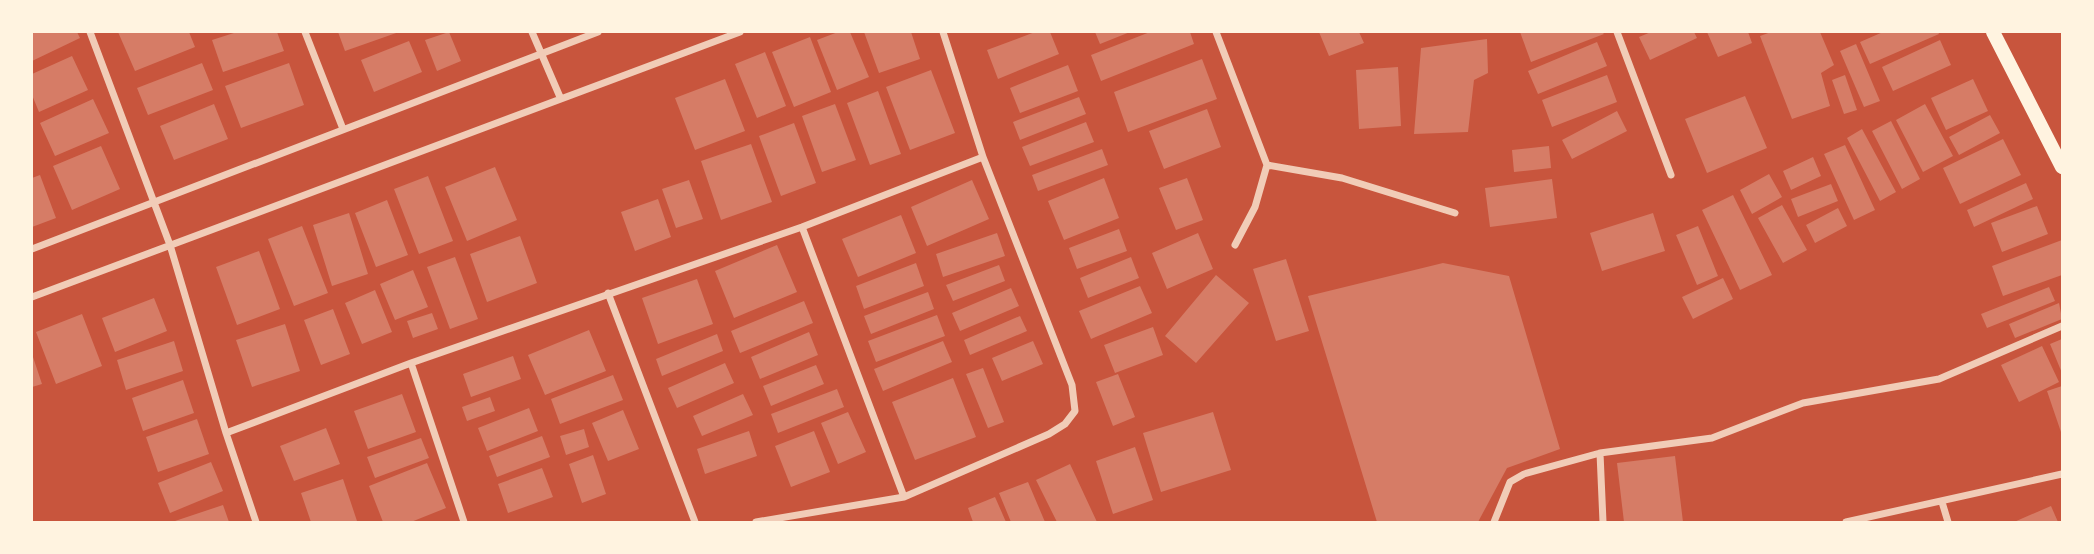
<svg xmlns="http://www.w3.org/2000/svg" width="2094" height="554" font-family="Quicksand,sans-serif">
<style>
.building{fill:#d67c66}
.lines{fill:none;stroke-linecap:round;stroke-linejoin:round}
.minor{stroke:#f1ccb7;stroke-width:7}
.secondary{stroke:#fff3e0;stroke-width:14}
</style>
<rect width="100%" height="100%" fill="#c8553d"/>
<path class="building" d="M 32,32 L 77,32 L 80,38 L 32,61 Z
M 118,32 L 189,32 L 195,47 L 135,71 Z
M 237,32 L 277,32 L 284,51 L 223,72 L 212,40 Z
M 338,32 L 399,32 L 345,51 Z
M 449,32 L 461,61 L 437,71 L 425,40 Z
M 838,32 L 850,32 L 869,77 L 837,90 L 817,40 Z
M 864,32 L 911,32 L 920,59 L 879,73 Z
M 1035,32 L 1050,32 L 1059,54 L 998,79 L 987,50 Z
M 1095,32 L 1130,32 L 1100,44 Z
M 1150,32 L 1190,32 L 1194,44 L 1101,81 L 1091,55 Z
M 1319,32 L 1359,32 L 1364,43 L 1329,56 Z
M 1520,32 L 1602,32 L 1604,34 L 1531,62 Z
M 1651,32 L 1694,32 L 1697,38 L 1650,60 L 1639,37 Z
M 1707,32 L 1748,32 L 1752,43 L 1718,57 Z
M 1771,32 L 1820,32 L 1834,65 L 1821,73 L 1830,106 L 1792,119 L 1760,36 Z
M 1883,32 L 1938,32 L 1939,34 L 1870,64 L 1860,42 Z
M 810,37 L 831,92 L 794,107 L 772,52 Z
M 1487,39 L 1488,73 L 1474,80 L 1468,132 L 1414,134 L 1421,48 Z
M 1940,40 L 1951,65 L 1893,91 L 1882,67 Z
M 409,41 L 422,72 L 374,92 L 361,60 Z
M 1597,42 L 1607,66 L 1538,94 L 1528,71 Z
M 1856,44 L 1880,101 L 1864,107 L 1840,51 Z
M 765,52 L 786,106 L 757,118 L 735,64 Z
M 72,56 L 88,90 L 39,112 L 32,95 L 32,74 Z
M 1202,59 L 1217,99 L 1128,132 L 1114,92 Z
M 202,63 L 213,90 L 148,115 L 137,88 Z
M 289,63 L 304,105 L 241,128 L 225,86 Z
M 1068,65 L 1078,91 L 1020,113 L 1010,88 Z
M 1398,67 L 1401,126 L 1359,129 L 1356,70 Z
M 931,70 L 955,133 L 910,150 L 886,87 Z
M 1607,75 L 1617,102 L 1552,127 L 1542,100 Z
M 1845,75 L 1857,110 L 1844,114 L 1832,80 Z
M 725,79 L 745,131 L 695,150 L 675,98 Z
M 1973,79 L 1988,111 L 1946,130 L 1931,98 Z
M 878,91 L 901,154 L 870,165 L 847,103 Z
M 1745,96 L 1767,148 L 1707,173 L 1685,119 Z
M 1079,97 L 1086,114 L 1020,140 L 1013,122 Z
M 93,99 L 109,133 L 55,156 L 40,123 Z
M 214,104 L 228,139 L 174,160 L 160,126 Z
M 835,104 L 856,160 L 822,172 L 802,116 Z
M 1925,104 L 1953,156 L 1923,172 L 1896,120 Z
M 1207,109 L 1221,147 L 1164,169 L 1149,131 Z
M 1617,111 L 1627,131 L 1572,159 L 1562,140 Z
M 1990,115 L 2000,133 L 1959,155 L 1949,137 Z
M 1891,121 L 1920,179 L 1902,189 L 1872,131 Z
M 1086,122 L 1094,142 L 1030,166 L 1022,147 Z
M 794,123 L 816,183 L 781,196 L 759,136 Z
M 1862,129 L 1896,192 L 1880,201 L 1847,138 Z
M 2003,139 L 2021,175 L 1960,204 L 1943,168 Z
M 751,144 L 772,202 L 721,220 L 701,161 Z
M 1845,145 L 1875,210 L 1854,220 L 1824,154 Z
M 101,146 L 120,189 L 72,210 L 53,166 Z
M 1549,146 L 1551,168 L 1514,172 L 1512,150 Z
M 1102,149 L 1108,165 L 1038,191 L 1032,175 Z
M 1813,157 L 1821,176 L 1791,190 L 1783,171 Z
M 495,167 L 517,220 L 467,241 L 445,187 Z
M 1769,174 L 1782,197 L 1752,214 L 1740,190 Z
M 40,175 L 56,218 L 32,227 L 32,178 Z
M 428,176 L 453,241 L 419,254 L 394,189 Z
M 1104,178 L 1119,218 L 1064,240 L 1048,201 Z
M 1187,178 L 1203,220 L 1176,230 L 1159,188 Z
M 1552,179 L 1557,218 L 1490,227 L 1485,188 Z
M 689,180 L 703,219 L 676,228 L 662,189 Z
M 972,180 L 989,219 L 927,246 L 911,207 Z
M 2026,183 L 2033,199 L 1974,227 L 1967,210 Z
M 1831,184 L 1838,201 L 1798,217 L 1791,199 Z
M 1733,195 L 1772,275 L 1740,290 L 1702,210 Z
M 658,199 L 671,237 L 635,251 L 621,212 Z
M 387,200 L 408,255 L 376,267 L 355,213 Z
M 1782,205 L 1807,250 L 1783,263 L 1758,218 Z
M 2037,206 L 2048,234 L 2002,252 L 1991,223 Z
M 1838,208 L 1847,226 L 1815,243 L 1806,225 Z
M 349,213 L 368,274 L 332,286 L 313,225 Z
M 1653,213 L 1665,251 L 1602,271 L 1590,233 Z
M 901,215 L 916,253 L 858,277 L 842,239 Z
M 302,226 L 328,293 L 294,306 L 268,239 Z
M 1698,226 L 1718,276 L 1697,285 L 1676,235 Z
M 1119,229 L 1127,251 L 1077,269 L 1069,248 Z
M 997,233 L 1005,256 L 943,277 L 936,254 Z
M 1198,233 L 1213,269 L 1167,289 L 1152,253 Z
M 520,236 L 537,283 L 487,302 L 470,254 Z
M 2062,240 L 2062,275 L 2003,296 L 1992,266 Z
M 777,245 L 797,292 L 734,318 L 715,271 Z
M 259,251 L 280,309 L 237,325 L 216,267 Z
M 455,257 L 478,319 L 450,329 L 427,267 Z
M 1131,257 L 1139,278 L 1088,298 L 1080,278 Z
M 1286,259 L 1309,331 L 1276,341 L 1253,269 Z
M 916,263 L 924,286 L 864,309 L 856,286 Z
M 1443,263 L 1509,276 L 1560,449 L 1507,468 L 1478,522 L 1377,522 L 1308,296 Z
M 999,265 L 1005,281 L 953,301 L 946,285 Z
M 413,270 L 428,307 L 395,320 L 380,284 Z
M 1216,275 L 1249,303 L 1196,363 L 1165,336 Z
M 1723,278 L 1733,299 L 1693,319 L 1682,297 Z
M 697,279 L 713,324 L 658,344 L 642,298 Z
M 1140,286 L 1152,313 L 1091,339 L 1079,311 Z
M 2049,287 L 2055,301 L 1987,328 L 1981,314 Z
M 1011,288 L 1019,306 L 960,331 L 952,313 Z
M 375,290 L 392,332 L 362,344 L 345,303 Z
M 928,292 L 934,309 L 871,334 L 864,316 Z
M 154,298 L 167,331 L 115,352 L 102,318 Z
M 804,301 L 813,323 L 740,353 L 731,331 Z
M 2059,303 L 2062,319 L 2015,338 L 2009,324 Z
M 333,309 L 350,354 L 321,365 L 304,320 Z
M 432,313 L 438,329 L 413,338 L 407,321 Z
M 82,314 L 102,366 L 56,384 L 36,332 Z
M 937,315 L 945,336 L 876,362 L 868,341 Z
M 1020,316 L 1027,331 L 970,355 L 964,340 Z
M 285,324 L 300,371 L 252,387 L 236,340 Z
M 1153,327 L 1163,355 L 1115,373 L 1104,345 Z
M 589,330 L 606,371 L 545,395 L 528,355 Z
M 809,332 L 818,355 L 760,379 L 751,357 Z
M 717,334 L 723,351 L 662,376 L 656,359 Z
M 2062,339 L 2062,373 L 2050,344 Z
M 174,341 L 183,371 L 126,390 L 117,360 Z
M 943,341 L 952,362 L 883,391 L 874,369 Z
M 1033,341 L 1043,364 L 1002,381 L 992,358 Z
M 2042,346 L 2059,382 L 2019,402 L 2001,365 Z
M 32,354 L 42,384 L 32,387 Z
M 513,356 L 521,379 L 471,397 L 463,374 Z
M 725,363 L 734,383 L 677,408 L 668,388 Z
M 816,365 L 824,384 L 771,406 L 763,386 Z
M 983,368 L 1004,422 L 988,428 L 966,374 Z
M 1118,374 L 1135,417 L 1113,426 L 1096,382 Z
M 613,375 L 623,400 L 560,424 L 551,399 Z
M 953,378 L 976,437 L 915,460 L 892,402 Z
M 183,380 L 194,413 L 143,431 L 132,398 Z
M 2062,386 L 2062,435 L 2047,391 Z
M 837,389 L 844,407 L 778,433 L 771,414 Z
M 402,394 L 416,432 L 368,449 L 354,411 Z
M 743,394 L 753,415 L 702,436 L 693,416 Z
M 490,397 L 495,411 L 467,421 L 462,407 Z
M 529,408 L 538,431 L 487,451 L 478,428 Z
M 623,410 L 639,449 L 608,461 L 592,423 Z
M 848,412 L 866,452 L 838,464 L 821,423 Z
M 1213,412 L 1231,470 L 1161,492 L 1143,433 Z
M 197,419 L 209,454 L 158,472 L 146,437 Z
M 326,428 L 340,464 L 294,481 L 280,446 Z
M 584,429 L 589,447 L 566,455 L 560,436 Z
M 749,431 L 757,456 L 705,474 L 697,449 Z
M 814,431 L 830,472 L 791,487 L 775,446 Z
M 542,436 L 550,457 L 497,477 L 489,456 Z
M 421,438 L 429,458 L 375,478 L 367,457 Z
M 1135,447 L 1153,500 L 1113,514 L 1096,461 Z
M 593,455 L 606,494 L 582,503 L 569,464 Z
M 1675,456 L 1683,522 L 1624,522 L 1617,463 Z
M 211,462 L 223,491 L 170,513 L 158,483 Z
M 427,463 L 446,508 L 411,522 L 383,522 L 369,486 Z
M 1070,464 L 1097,522 L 1057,522 L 1036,480 Z
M 542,468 L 553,497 L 508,513 L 498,484 Z
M 343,479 L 357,521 L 311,522 L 301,493 Z
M 1028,482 L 1045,522 L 1011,522 L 999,493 Z
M 995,497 L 1006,522 L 973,522 L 968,508 Z
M 223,505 L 229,522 L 172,522 Z
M 2051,506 L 2058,522 L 2014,522 Z"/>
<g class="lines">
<path class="minor" d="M 90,32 L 170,245 L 226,433 L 256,522
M 305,32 L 343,129
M 532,32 L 560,97
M 1216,32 L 1267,165 L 1342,178 L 1455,213
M 1617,32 L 1671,175
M 802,227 L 904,497
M 1235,245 L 1255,207 L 1267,165
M 32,249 L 598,32
M 608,293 L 695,522
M 32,297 L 740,32
M 411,363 L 464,522
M 226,433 L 411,363 L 802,227 L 983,157
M 1600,453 L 1603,522
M 1942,502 L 1948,522
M 756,522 L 904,497 L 1049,434 L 1065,424 L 1075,411 L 1072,385 L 983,157 L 943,32
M 1494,522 L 1510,482 L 1524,474 L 1600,453 L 1712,438 L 1803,403 L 1939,379 L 2062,326
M 1846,522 L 2062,474"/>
<path class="secondary" d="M 1993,32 L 2062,167"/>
</g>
<rect width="2094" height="554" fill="none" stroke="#fff3e0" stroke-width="66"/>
</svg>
